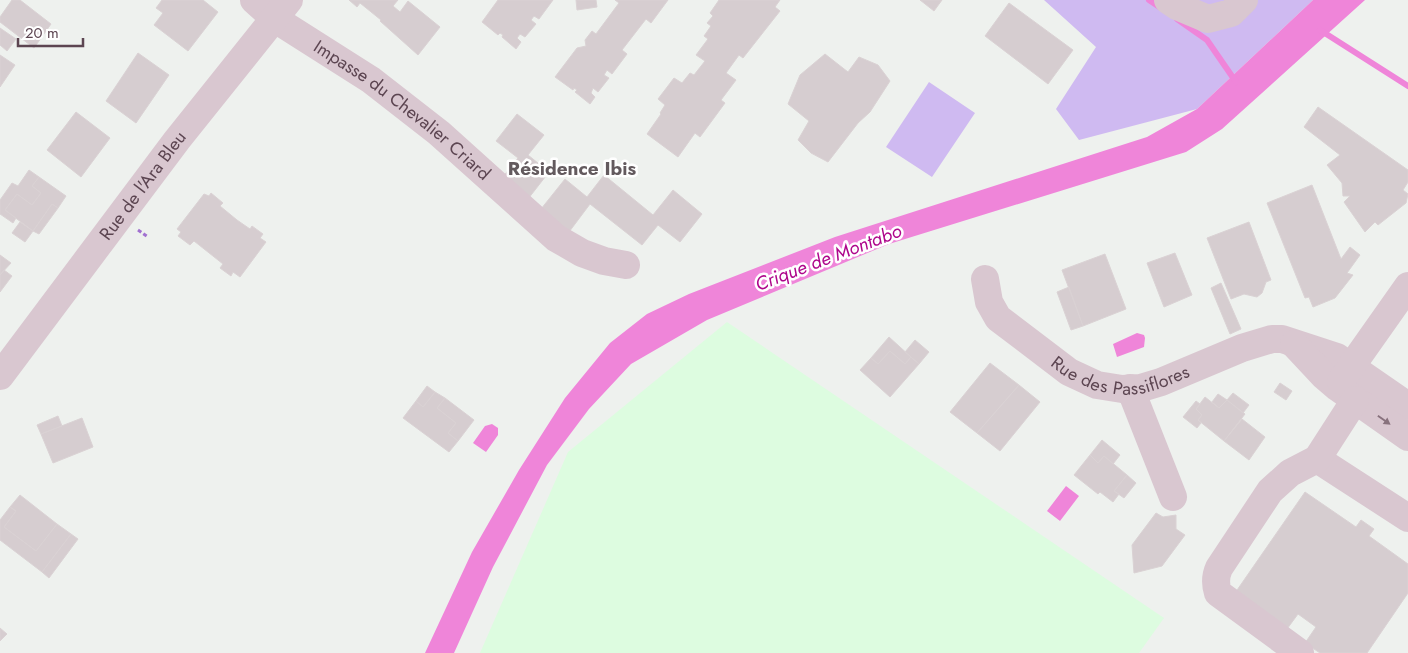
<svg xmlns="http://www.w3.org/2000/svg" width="1408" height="653" font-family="Jost,sans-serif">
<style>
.medical{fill:#ddfce0}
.green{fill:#cfbaf1}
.water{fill:#ef85d9}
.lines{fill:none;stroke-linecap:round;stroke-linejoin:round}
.stream{stroke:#ef85d9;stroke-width:6}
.building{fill:#d6cdd0;stroke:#dad2d4}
.path{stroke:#a171d0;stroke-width:3;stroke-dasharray:4 2.5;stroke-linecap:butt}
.minor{stroke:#d9c7d0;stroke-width:28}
.oneway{fill:#88727d}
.labels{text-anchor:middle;stroke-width:5;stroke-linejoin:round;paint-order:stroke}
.street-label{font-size:18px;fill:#5c4551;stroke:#fff}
.neighbourhood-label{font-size:19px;font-weight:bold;fill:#635a5e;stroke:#fff}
.water-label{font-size:19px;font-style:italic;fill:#ae068b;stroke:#fff}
</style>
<rect width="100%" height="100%" fill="#eef1ee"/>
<path class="medical" d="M 727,322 L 1164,618 L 1139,653 L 480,653 L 568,452 Z"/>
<path class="green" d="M 1044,0 L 1313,0 L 1197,109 L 1079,140 L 1056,109 L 1096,47 Z
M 929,82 L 975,113 L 932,177 L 886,147 Z"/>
<path class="water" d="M 1313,0 L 1365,0 L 1222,129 L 1186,152 L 889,244 L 707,320 L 631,364 L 589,409 L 547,465 L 493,567 L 454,653 L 425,653 L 472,552 L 519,470 L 565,398 L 610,343 L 647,314 L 689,294 L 835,237 L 1147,137 L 1197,109 Z
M 1137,333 L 1144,335 L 1145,338 L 1144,347 L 1117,357 L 1113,344 Z
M 492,424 L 498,428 L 498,435 L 486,452 L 473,443 L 485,426 Z
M 1066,486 L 1079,496 L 1060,521 L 1047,511 Z"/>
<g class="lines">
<path class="stream" d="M 1149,0 L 1161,8
M 1177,19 L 1207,40 L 1236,82
M 1320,30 L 1408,86"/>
</g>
<path class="building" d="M 12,0 L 20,0 L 51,24 L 34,48 L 0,22 L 0,17 Z
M 162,0 L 203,0 L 218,12 L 188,51 L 154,25 L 163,13 L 156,8 Z
M 349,0 L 398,0 L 393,6 L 400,12 L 408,1 L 440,27 L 418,55 L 380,21 L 381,20 L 360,3 L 357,7 Z
M 498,0 L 553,0 L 539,19 L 534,16 L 531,20 L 536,24 L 525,37 L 520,34 L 517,38 L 521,42 L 516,49 L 502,37 L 503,35 L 500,33 L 498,35 L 482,22 Z
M 576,0 L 596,0 L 597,7 L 577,10 Z
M 615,0 L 668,0 L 651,23 L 646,19 L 622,50 L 627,54 L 612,74 L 607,70 L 604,75 L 609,78 L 598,92 L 593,88 L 591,93 L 595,97 L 590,104 L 575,92 L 577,90 L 574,88 L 573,90 L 555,77 L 577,48 L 586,46 L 585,40 L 592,31 L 596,34 L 619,3 Z
M 719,0 L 780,0 L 775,7 L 780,11 L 743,58 L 739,55 L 726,73 L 736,80 L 721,100 L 725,103 L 700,137 L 695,133 L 678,157 L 647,134 L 661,114 L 660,113 L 665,105 L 658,99 L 674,78 L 682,83 L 690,73 L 694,75 L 705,61 L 696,55 L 708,39 L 704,36 L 711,26 L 707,23 L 713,16 L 710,13 Z
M 920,0 L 942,0 L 934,11 Z
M 1009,3 L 1073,50 L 1048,84 L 985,36 Z
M 0,28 L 16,39 L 7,51 L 0,45 Z
M 138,53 L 169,75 L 136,123 L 106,101 Z
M 825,54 L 848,72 L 859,57 L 878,65 L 890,81 L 870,112 L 858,123 L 828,162 L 811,153 L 798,140 L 809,121 L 788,104 L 800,75 Z
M 0,55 L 15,65 L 0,87 Z
M 1318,107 L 1408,170 L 1408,182 L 1403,190 L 1408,194 L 1406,203 L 1378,225 L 1375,222 L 1365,232 L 1344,202 L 1350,196 L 1343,196 L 1342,183 L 1327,165 L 1340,155 L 1304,127 Z
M 76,112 L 110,138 L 81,177 L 47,150 Z
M 517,114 L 544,135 L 528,155 L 549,172 L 528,199 L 502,178 L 518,158 L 496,141 Z
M 29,170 L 39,177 L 32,186 L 41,193 L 32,205 L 17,194 L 5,210 L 16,218 L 13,223 L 0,214 L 0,200 L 12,183 L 18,186 Z
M 604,175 L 653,215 L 673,190 L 702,214 L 680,242 L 658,225 L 642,245 L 590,204 L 569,232 L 541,209 L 565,179 L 587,197 Z
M 39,177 L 66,196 L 58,208 L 52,204 L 33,231 L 5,210 L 17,194 L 32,205 L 41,193 L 32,186 Z
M 1312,185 L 1341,259 L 1350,247 L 1360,255 L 1347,273 L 1353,275 L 1335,298 L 1313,307 L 1309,297 L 1305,298 L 1267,203 Z
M 211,193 L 223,203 L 220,206 L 237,220 L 250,229 L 252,226 L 263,234 L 260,238 L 266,242 L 240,277 L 233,272 L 231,276 L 220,268 L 223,264 L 194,241 L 190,245 L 178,236 L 181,232 L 177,229 L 204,194 L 209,196 Z
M 52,204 L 58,208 L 39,234 L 33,231 Z
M 20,222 L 33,231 L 25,242 L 12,233 Z
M 1249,222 L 1271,280 L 1266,282 L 1262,293 L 1257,297 L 1244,294 L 1231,299 L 1207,238 Z
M 1175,253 L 1192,295 L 1164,307 L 1147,263 Z
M 1105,254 L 1126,309 L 1083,326 L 1062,270 Z
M 0,255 L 11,263 L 0,275 Z
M 4,270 L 12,276 L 0,292 L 0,275 Z
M 1221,283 L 1241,329 L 1230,334 L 1211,288 Z
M 1069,287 L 1083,326 L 1071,330 L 1057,292 Z
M 889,337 L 911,357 L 905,364 L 890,351 L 878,364 L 871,358 Z
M 915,340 L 929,352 L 919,364 L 905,352 Z
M 890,351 L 905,364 L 911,357 L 919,364 L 890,397 L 860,370 L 871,358 L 878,364 Z
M 990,363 L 1019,385 L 977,433 L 950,412 Z
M 1280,383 L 1292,391 L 1286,400 L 1274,392 Z
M 1019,385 L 1040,402 L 1000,451 L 977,433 Z
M 427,386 L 435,392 L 423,407 L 416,401 Z
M 435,392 L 445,398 L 437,408 L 456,423 L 448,433 L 458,441 L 449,452 L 403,418 L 416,401 L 423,407 Z
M 1233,393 L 1249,405 L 1243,413 L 1227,400 Z
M 1218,394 L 1227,400 L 1219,408 L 1212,402 Z
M 1205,397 L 1219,408 L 1227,400 L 1245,414 L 1224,441 L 1198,420 L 1202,415 L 1196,409 Z
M 445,398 L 474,420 L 458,441 L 448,433 L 456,423 L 437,408 Z
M 1196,401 L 1200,404 L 1196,409 L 1202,415 L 1198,420 L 1201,423 L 1197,428 L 1183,417 Z
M 58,416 L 62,426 L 41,434 L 37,425 Z
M 82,418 L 93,447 L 53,463 L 41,434 Z
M 1242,419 L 1265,437 L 1249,460 L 1224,441 Z
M 1102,440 L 1120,455 L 1113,464 L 1104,456 L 1098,463 L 1090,455 Z
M 1090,455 L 1098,463 L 1104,456 L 1127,475 L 1114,491 L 1119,494 L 1113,502 L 1100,492 L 1098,494 L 1074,475 Z
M 1127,475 L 1136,483 L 1124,498 L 1114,491 Z
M 1305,492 L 1356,527 L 1361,520 L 1374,529 L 1369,536 L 1408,564 L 1408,593 L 1367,653 L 1320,653 L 1305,643 L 1316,627 L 1298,614 L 1287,629 L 1235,593 Z
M 20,495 L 57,524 L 36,551 L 4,527 L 16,511 L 10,507 Z
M 10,507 L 16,511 L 4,527 L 36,551 L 57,524 L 71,534 L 42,572 L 0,540 L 0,520 Z
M 1156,513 L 1163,517 L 1176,515 L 1176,529 L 1185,535 L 1162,566 L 1134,573 L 1132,545 Z
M 71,534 L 78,539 L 49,578 L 42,572 Z
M 0,628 L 7,634 L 0,641 Z"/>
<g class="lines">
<path class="path" d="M 138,230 L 148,237"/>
<g class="minor">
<path id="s1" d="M 254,0 L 275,19 L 371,80 L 439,133 L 556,238 L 582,253 L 604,261 L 626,265"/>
<path d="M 1168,0 L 1177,6 L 1208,19 L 1231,13 L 1244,0"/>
<path id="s2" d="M 985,279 L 989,302 L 998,318 L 1069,372 L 1097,385 L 1122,389 L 1141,388 L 1161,382 L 1242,348 L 1272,339 L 1282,339 L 1337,357 L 1408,406"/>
<path d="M 1294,344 L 1323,375 L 1337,387 L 1408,437"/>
<path id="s3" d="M 0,376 L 177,140 L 289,0"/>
<path d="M 1341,381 L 1408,286"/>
<path d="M 1130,388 L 1173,497"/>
<path d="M 1317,459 L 1408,518"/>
<path d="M 1300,653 L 1218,593 C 1215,584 1215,577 1219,568 L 1270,491 L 1290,473 L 1317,459 L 1355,400"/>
</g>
</g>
<defs><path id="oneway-solid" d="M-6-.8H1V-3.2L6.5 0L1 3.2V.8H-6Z" transform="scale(1.25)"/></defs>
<use class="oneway" href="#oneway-solid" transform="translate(1384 420) rotate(35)"/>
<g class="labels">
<g class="street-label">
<text dy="6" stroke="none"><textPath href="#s1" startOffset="185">Impasse du Chevalier Criard</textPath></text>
<text dy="6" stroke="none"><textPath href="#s3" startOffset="238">Rue de l'Ara Bleu</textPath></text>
<text dy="6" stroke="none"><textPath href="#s2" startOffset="184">Rue des Passiflores</textPath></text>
</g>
<g class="neighbourhood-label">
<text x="572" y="175">Résidence Ibis</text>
</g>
<g class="water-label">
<text transform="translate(828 257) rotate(-21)" y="7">Crique de Montabo</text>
</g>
</g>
<path d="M18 38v8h65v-8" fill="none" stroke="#5c4551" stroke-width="2.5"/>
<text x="25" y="38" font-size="15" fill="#5c4551" stroke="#ffffff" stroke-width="4" paint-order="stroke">20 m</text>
</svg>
